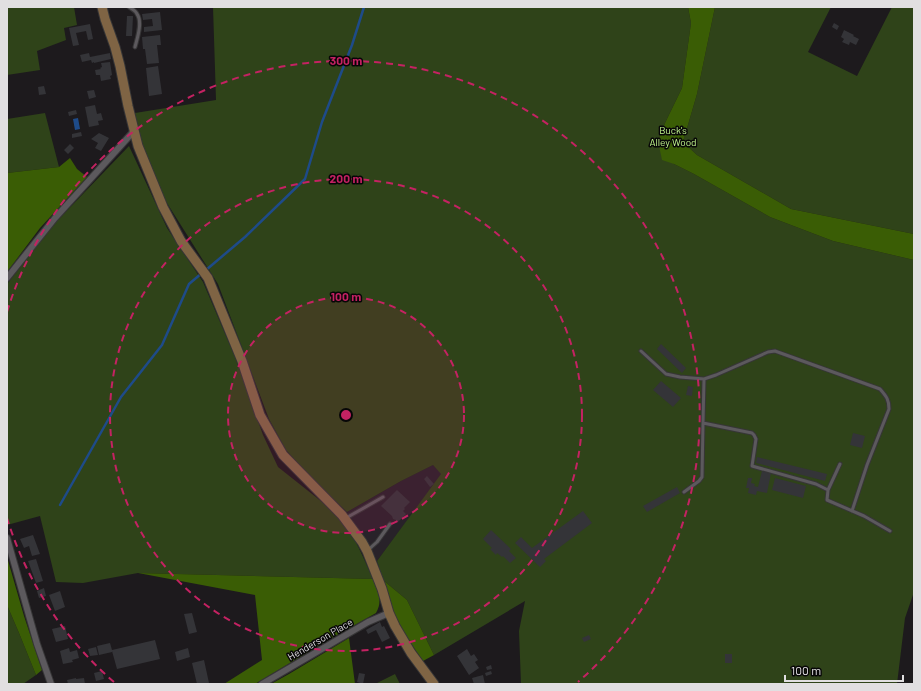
<svg xmlns="http://www.w3.org/2000/svg" width="921" height="691" font-family="Barlow,sans-serif">
<style>
.built{fill:#282229}
.green{fill:#2f4319}
.forest{fill:#3a5d05}
.water{fill:#1e4b89}
.lines{fill:none;stroke-linecap:round;stroke-linejoin:round}
.stream{stroke:#1e4b89;stroke-width:2.5}
.building{fill:#343438}
.lane-casing{stroke:#373637;stroke-width:5}
.street-casing{stroke:#373637;stroke-width:8}
.secondary-casing{stroke:#373637;stroke-width:11}
.lane{stroke:#5c595d;stroke-width:3}
.street{stroke:#5c595d;stroke-width:6}
.secondary{stroke:#7f6444;stroke-width:9}
.ring{fill:none;stroke:#c42262;stroke-width:2;stroke-dasharray:7 5}
.labels{text-anchor:middle;stroke-width:3;stroke-linejoin:round;paint-order:stroke}
.park-label{font-size:10px;fill:#c1f68d;stroke:#070607}
.street-label{font-size:10px;fill:#e1dfe1;stroke:#070607}
.centre{fill:#c42262;stroke:#070607;stroke-width:2}
.ring-label{font-size:12px;text-anchor:middle;font-weight:bold;fill:#c42262;stroke:#070607;stroke-width:3;stroke-linejoin:round;paint-order:stroke}
</style>
<rect width="100%" height="100%" fill="#1d1a1d"/>
<path class="built" d="M 433,465 L 442,474 L 377,561 L 364,537 L 347,512 L 401,481 Z"/>
<path class="green" d="M 7,7 L 74,7 L 77,25 L 64,28 L 66,40 L 37,51 L 40,70 L 7,75 Z
M 213,7 L 688,7 L 691,23 L 682,88 L 665,123 L 658,141 L 674,164 L 694,174 L 770,217 L 833,241 L 914,260 L 914,592 L 905,618 L 897,684 L 521,684 L 519,631 L 525,601 L 434,655 L 407,600 L 383,580 L 377,561 L 441,474 L 433,465 L 401,481 L 347,512 L 312,479 L 286,450 L 269,419 L 218,284 L 160,192 L 140,140 L 135,113 L 216,100 Z
M 715,7 L 831,7 L 808,52 L 857,76 L 892,7 L 914,7 L 914,234 L 791,209 L 697,155 L 683,142 L 697,94 Z
M 45,113 L 59,167 L 7,173 L 7,119 Z
M 129,146 L 167,228 L 203,282 L 235,357 L 263,435 L 278,467 L 336,513 L 355,540 L 364,559 L 373,579 L 138,573 L 83,583 L 56,582 L 40,516 L 7,525 L 7,284 L 55,223 Z
M 7,605 L 19,633 L 36,675 L 23,684 L 7,684 Z
M 395,674 L 400,684 L 375,684 Z"/>
<path class="forest" d="M 688,7 L 715,7 L 697,94 L 683,142 L 697,155 L 791,209 L 914,234 L 914,260 L 833,241 L 770,217 L 694,174 L 674,164 L 662,160 L 658,141 L 665,123 L 682,88 L 691,23 Z
M 70,158 L 77,169 L 87,177 L 40,228 L 7,272 L 7,173 L 59,167 Z
M 7,557 L 24,616 L 42,670 L 36,675 L 19,633 L 7,605 Z
M 138,573 L 373,579 C 378,592 383,601 376,613 L 328,640 L 255,684 L 224,684 L 262,660 L 255,595 Z
M 383,580 L 407,600 L 434,655 L 423,661 L 405,635 L 394,615 Z
M 349,638 L 355,684 L 271,684 L 289,674 Z"/>
<path class="water" d="M 78,118 L 80,129 L 75,130 L 73,119 Z"/>
<g class="lines">
<path class="stream" d="M 206,270 L 245,237 L 305,179 L 322,122 L 352,45 L 364,7
M 60,505 L 121,397 L 162,345 L 189,284 L 202,273"/>
</g>
<path class="building" d="M 160,12 L 162,30 L 144,32 L 144,27 L 153,26 L 152,19 L 143,20 L 142,14 Z
M 127,16 L 133,16 L 132,36 L 126,36 Z
M 834,23 L 839,26 L 837,30 L 832,27 Z
M 90,24 L 93,39 L 88,40 L 86,31 L 76,33 L 79,45 L 73,46 L 69,28 Z
M 844,30 L 854,35 L 853,36 L 859,39 L 856,45 L 850,42 L 849,45 L 842,42 L 844,39 L 841,37 Z
M 160,35 L 161,45 L 157,45 L 159,63 L 147,64 L 145,49 L 143,49 L 142,37 Z
M 89,53 L 90,57 L 110,53 L 111,59 L 94,63 L 94,62 L 92,63 L 91,60 L 82,62 L 80,55 Z
M 110,62 L 112,75 L 110,76 L 111,79 L 101,81 L 100,75 L 96,75 L 95,70 L 101,69 L 100,68 L 102,67 L 101,63 Z
M 158,66 L 162,94 L 149,96 L 146,68 Z
M 44,86 L 46,94 L 39,95 L 38,87 Z
M 94,90 L 96,97 L 89,99 L 87,91 Z
M 95,105 L 97,114 L 101,113 L 103,120 L 98,121 L 99,125 L 89,127 L 85,107 Z
M 76,110 L 77,114 L 69,116 L 68,112 Z
M 81,132 L 82,136 L 72,138 L 72,134 Z
M 99,133 L 109,138 L 101,151 L 95,148 L 98,143 L 91,139 Z
M 70,144 L 74,148 L 68,154 L 64,150 Z
M 661,344 L 686,368 L 682,373 L 657,349 Z
M 661,381 L 681,398 L 673,407 L 653,390 Z
M 688,386 L 693,387 L 692,396 L 686,395 Z
M 853,433 L 865,436 L 862,448 L 850,445 Z
M 757,457 L 827,474 L 825,481 L 756,463 Z
M 762,471 L 771,473 L 767,493 L 757,491 L 756,495 L 748,493 L 749,488 L 746,488 L 748,478 L 752,478 L 751,483 L 755,484 L 754,486 L 758,487 Z
M 427,476 L 434,484 L 430,487 L 424,479 Z
M 775,478 L 806,486 L 803,498 L 772,490 Z
M 677,487 L 680,493 L 647,512 L 643,506 Z
M 397,490 L 410,502 L 404,508 L 405,509 L 403,511 L 406,514 L 398,522 L 396,520 L 393,519 L 392,516 L 381,506 Z
M 583,511 L 592,523 L 544,559 L 546,561 L 540,567 L 515,543 L 521,537 L 532,548 Z
M 491,530 L 511,549 L 509,551 L 516,558 L 510,563 L 503,556 L 502,557 L 497,553 L 496,555 L 490,549 L 492,548 L 483,539 Z
M 33,535 L 40,554 L 32,556 L 29,546 L 24,548 L 20,539 Z
M 36,559 L 43,581 L 36,583 L 28,561 Z
M 44,588 L 46,596 L 39,598 L 37,591 Z
M 60,591 L 65,607 L 55,611 L 49,595 Z
M 192,613 L 197,632 L 189,634 L 184,614 Z
M 380,622 L 382,627 L 384,626 L 390,638 L 382,642 L 376,630 L 368,634 L 366,630 Z
M 65,626 L 68,639 L 56,642 L 52,629 Z
M 589,635 L 591,639 L 584,642 L 582,638 Z
M 155,640 L 160,659 L 117,669 L 112,651 L 112,652 L 99,655 L 97,646 L 110,643 L 112,650 Z
M 96,647 L 98,655 L 90,656 L 88,649 Z
M 69,648 L 70,652 L 77,650 L 79,658 L 72,660 L 73,662 L 63,664 L 60,651 Z
M 188,648 L 190,657 L 177,661 L 175,652 Z
M 467,649 L 471,656 L 474,654 L 478,660 L 475,662 L 479,668 L 469,675 L 457,656 Z
M 725,654 L 732,654 L 732,663 L 725,663 Z
M 204,660 L 209,683 L 197,684 L 192,663 Z
M 491,665 L 492,669 L 487,670 L 486,667 Z
M 102,671 L 104,679 L 96,681 L 94,673 Z
M 491,671 L 492,674 L 486,676 L 485,673 Z
M 359,673 L 365,674 L 363,684 L 357,682 Z
M 483,675 L 485,684 L 474,684 L 472,678 Z
M 76,678 L 76,679 L 84,678 L 85,684 L 68,684 L 67,680 Z"/>
<g class="lines">
<defs>
<path id="lane" d="M 129,7 C 132,9 136,11 137,14 C 143,22 137,39 135,47
M 641,351 L 666,374 L 680,377 L 704,379 L 716,375 L 768,352 L 775,351 L 880,389 C 887,397 889,400 889,409 L 867,465 L 852,511
M 704,379 L 703,423 L 752,433 L 754,435 L 756,439 L 752,466 L 816,484 L 828,490 L 827,500 L 864,516 L 890,531
M 828,490 L 840,464
M 684,492 L 699,481 L 702,477 L 703,423
M 346,518 L 362,509 L 383,497
M 368,550 L 377,542 L 390,524"/>
<path id="street" d="M 7,278 L 55,218 L 134,131
M 7,538 L 37,644 L 51,684
M 262,684 L 368,622 L 389,613"/>
<path id="secondary" d="M 102,7 L 105,19 L 115,47 L 120,66 L 128,106 L 138,146 L 163,207 L 181,241 L 208,278 L 242,361 L 260,415 L 283,455 L 342,515 L 362,542 L 367,551 L 382,589 L 389,613 L 395,626 L 411,653 L 434,684"/>
</defs>
<use href="#lane" class="lane-casing"/>
<use href="#street" class="street-casing"/>
<use href="#secondary" class="secondary-casing"/>
<use href="#lane" class="lane"/>
<use href="#street" class="street"/>
<use href="#secondary" class="secondary"/>
</g>
<circle cx="346" cy="415" r="118" fill="#c42262" fill-opacity=".12"/>
<g class="ring">
<circle cx="346" cy="415" r="118"/>
<circle cx="346" cy="415" r="236"/>
<path d="M114 682A354 354 0 0 1 7 518M7 312A354 354 0 1 1 578 682"/>
</g>
<g class="labels">
<g class="park-label">
<text x="673" y="134">Buck's<tspan x="673" dy="12">Alley Wood</tspan></text>
</g>
<g class="street-label">
<text transform="translate(320 639) rotate(-30)" y="4">Henderson Place</text>
</g>
</g>
<circle cx="346" cy="415" r="6" class="centre"/>
<g class="ring-label">
<text x="346" y="65">300 m</text>
<text x="346" y="183">200 m</text>
<text x="346" y="301">100 m</text>
</g>
<rect width="921" height="691" fill="none" stroke="#e1dfe1" stroke-width="16"/>
<path d="M785 675v6h118v-6" fill="none" stroke="#e1dfe1" stroke-width="2"/>
<text x="791" y="675" font-size="12" fill="#e1dfe1" stroke="#070607" stroke-width="3" paint-order="stroke">100 m</text>
</svg>
